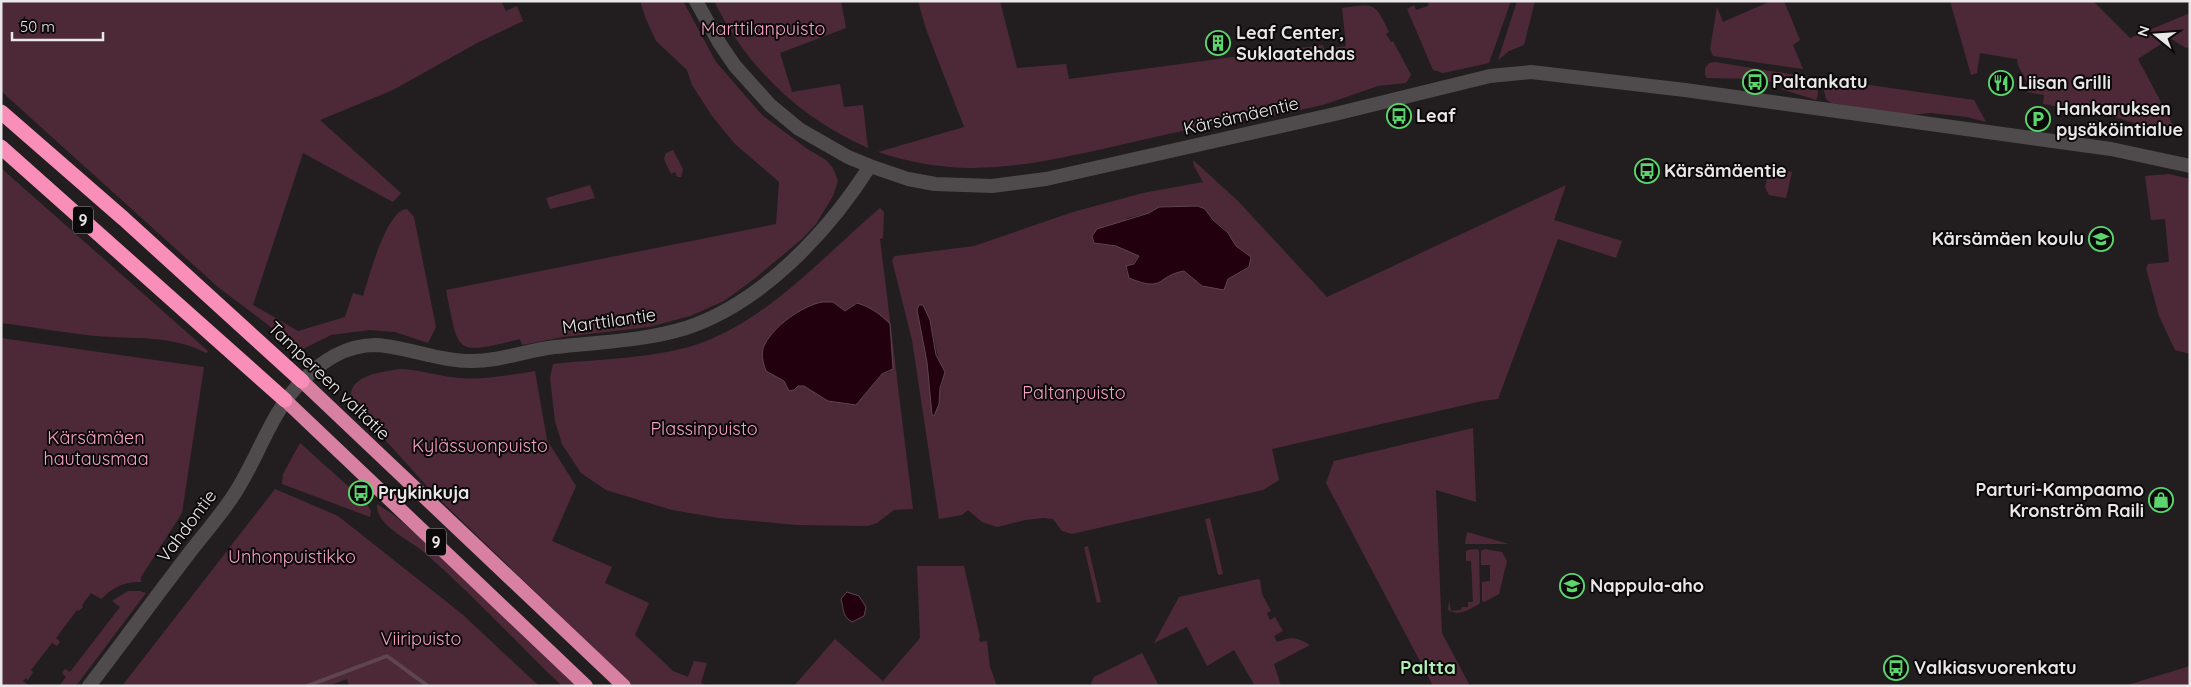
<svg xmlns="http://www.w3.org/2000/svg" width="2191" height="687" font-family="Quicksand,sans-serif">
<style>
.green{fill:#4d2937;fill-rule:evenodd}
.water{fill:#22000d;stroke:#5e454f}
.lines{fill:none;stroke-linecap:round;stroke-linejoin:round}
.stream{stroke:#5e454f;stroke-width:4}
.tertiary{stroke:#4f4b4c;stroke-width:14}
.trunk{stroke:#d780a2;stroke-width:14}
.motorway{stroke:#f98eb8;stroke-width:15}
.labels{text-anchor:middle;stroke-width:4;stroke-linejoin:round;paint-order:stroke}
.shield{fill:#0b0909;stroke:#a7a4a5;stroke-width:1}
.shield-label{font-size:16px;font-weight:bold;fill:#eae7e8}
.park-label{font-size:18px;fill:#f7a2c1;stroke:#0b0909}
.poi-label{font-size:18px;font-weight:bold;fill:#eae7e8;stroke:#0b0909;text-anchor:start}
.street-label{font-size:18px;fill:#eae7e8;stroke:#0b0909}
.neighbourhood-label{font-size:19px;font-weight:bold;fill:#b1eeb4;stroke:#0b0909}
</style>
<rect width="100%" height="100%" fill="#221e20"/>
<path class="green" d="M 1,1 L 501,1 L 506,11 L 517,6 L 523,21 L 477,43 L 393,90 L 320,120 L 401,193 L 393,202 L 303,153 L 253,305 L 298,331 L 345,317 L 353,293 L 363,296 C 369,278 386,210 407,209 L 414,217 L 436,327 L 428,343 L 395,332 L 370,330 L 331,335 L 301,350 L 218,287 L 1,91 Z
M 640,1 L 683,1 L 716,62 L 762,115 L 806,148 L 826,160 L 833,168 L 838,181 L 833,196 L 816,224 L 802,239 L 754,279 L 724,301 L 690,316 L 649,327 L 563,337 L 522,345 L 520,339 C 454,355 459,355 446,290 L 776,224 L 779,182 L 735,144 L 712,116 L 692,85 L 687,70 L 656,41 L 646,19 Z
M 714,1 L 841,1 L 846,28 L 780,53 L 792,92 L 840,84 L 844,107 L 863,105 L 868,148 C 800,118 747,68 714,1 Z
M 918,1 L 1000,1 L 1017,68 L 1066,64 L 1069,79 L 1323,45 L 1324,49 L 1346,46 L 1342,8 C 1375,4 1374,1 1389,32 L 1386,34 L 1391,42 L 1393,41 L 1411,75 L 1406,83 L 1378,86 L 1323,105 L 1248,121 L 1234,119 C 1192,129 1149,138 1107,148 C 1024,166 962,180 878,152 L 964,127 L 926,29 Z
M 1429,1 L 1511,1 L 1489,63 L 1443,73 L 1433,70 L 1407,9 L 1414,5 L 1416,10 L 1428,6 Z
M 1517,1 L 1535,1 L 1524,45 L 1509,51 L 1498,60 Z
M 1771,1 L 1784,1 L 1800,40 L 1793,45 L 1803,69 L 1713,56 L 1710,49 L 1717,7 L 1723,22 Z
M 1950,1 L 2093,1 L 2130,38 L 2190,13 L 2190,47 L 2186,48 L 2170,38 L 2138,59 L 2179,136 L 2111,116 L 2043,104 L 2044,95 L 2027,92 C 2031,78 2017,72 2017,59 L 1980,53 L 1977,73 L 1971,75 Z
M 1715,62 L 1796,75 L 1778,83 L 1752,79 L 1707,78 L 1705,75 L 1705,68 L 1709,63 Z
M 1806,76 C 1816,80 1821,91 1816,100 L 1781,89 Z
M 1821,78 L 1974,100 L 1986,122 L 1967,117 L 1931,113 L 1909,115 L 1831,103 L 1826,99 Z
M 673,150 L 683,169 L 681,177 L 677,177 L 675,172 L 671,174 L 664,159 L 666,153 Z
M 1193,160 L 1238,201 L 1327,297 L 1566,185 L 1554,220 L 1622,241 L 1616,258 L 1558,239 L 1498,399 L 1482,401 L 1272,449 L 1279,480 L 1263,490 L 1072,534 L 1062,531 L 1053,519 L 1043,518 L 1025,520 L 997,527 L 982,522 L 968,510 L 962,515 L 939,519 L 912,340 L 892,260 L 895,256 L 974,246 L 1073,212 L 1143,193 L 1203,182 L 1194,166 ZM 1198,206 L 1205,209 L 1213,220 L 1226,230 L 1236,246 L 1249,255 L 1248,268 L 1228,279 L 1202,286 L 1184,271 C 1156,276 1165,293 1129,278 L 1126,271 L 1139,256 L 1129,250 L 1110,245 L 1127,218 L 1149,213 L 1159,207 ZM 919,305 L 923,305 L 930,320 L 943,380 L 933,416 L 927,362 L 917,309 Z
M 1770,167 L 1792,172 L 1786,198 L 1769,195 L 1765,187 Z
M 1,168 L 208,351 L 206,353 C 174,335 132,339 96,336 C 65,333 33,327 1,323 Z
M 2169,174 L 2190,179 L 2190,354 L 2175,350 L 2159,316 L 2146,268 L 2148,264 L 2169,262 L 2165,219 L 2151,220 L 2145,176 Z
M 590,185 L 595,198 L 550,209 L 546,198 Z
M 880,208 L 884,212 L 883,238 L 880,239 L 913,509 L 894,510 L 877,523 L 867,526 L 797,525 L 719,518 L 672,510 L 606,490 L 581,473 L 562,444 L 555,421 L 550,378 L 553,364 C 598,359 648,359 692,346 C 766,323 822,257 880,208 ZM 822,302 L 833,302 L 845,311 L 857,303 L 890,372 L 882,374 L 856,405 L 828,401 L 804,386 L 797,386 L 789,391 L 784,381 L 766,371 L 774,332 L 807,307 Z
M 1,338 L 204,367 L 182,513 L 141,577 L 141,582 C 124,581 112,588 101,599 L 91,593 L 82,605 L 83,607 L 79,611 L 77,610 L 56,638 L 60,642 L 57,646 L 52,643 L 31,670 L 33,672 L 28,680 L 26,678 L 23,681 L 29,686 L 1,686 Z
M 401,369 C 421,370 439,376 458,378 C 484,380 510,375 535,371 L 547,440 L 576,486 L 552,541 L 612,567 L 605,583 L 649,603 L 635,635 L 673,671 L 688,677 L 694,661 L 707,663 L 701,683 L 708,686 L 633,686 L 434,494 L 351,402 C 346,375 381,372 401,369 Z
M 1473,428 L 1476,502 L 1436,490 L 1442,633 L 1470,686 L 1433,686 L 1326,483 L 1334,461 Z
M 300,443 L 366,502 L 371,511 L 370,517 L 282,484 L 283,474 Z
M 275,489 L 338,516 L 462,614 L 539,686 L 349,686 L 347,679 L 328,686 L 122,686 Z
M 377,504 L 394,515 L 420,537 L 576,686 L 562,686 C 516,642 473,595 425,553 C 410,540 375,525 377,504 Z
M 1210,518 L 1223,574 L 1218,575 L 1205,519 Z
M 1467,532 L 1509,544 L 1465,544 Z
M 1088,546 L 1101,602 L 1097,603 L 1084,547 Z
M 1477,549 L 1479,551 L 1480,603 C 1471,609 1458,617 1448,610 L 1449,601 L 1451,611 L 1461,610 L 1462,607 L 1468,607 L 1468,602 L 1473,602 L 1471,561 L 1466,561 L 1466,551 L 1468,550 Z
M 1485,549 L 1502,552 L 1507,561 L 1499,594 L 1484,602 L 1482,601 L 1482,582 L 1490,581 L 1490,565 L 1481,565 L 1481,551 Z
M 917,566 L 964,566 L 980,637 L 979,638 L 980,642 L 987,641 L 990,667 L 997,686 L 794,686 L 835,639 L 883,681 L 920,638 Z
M 1258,579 L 1260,580 L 1262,594 L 1271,611 L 1267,613 L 1270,620 L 1275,617 L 1283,631 L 1274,636 L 1277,642 C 1291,636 1297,637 1310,645 L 1274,664 L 1281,686 L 1255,686 L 1234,650 L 1207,666 L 1187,627 L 1154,643 L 1179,597 Z
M 128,591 L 140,591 L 146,593 L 76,686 L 59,686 L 66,677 L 62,673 L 65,669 L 70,672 L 120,607 L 112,601 Z
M 1142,653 L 1159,686 L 1092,686 L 1091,683 L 1094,677 Z
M 2190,666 L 2190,686 L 2124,686 Z"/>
<path class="water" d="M 1198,206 L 1205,209 L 1213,220 L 1228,233 L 1236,246 L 1251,257 L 1249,267 L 1228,279 L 1224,290 L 1202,286 L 1184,271 C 1156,276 1165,293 1129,278 L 1126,266 L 1134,264 L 1139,256 L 1116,246 L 1094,243 L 1092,236 L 1097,229 L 1149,213 L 1159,207 Z
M 822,302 L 833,302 L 845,311 L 857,303 C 871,307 880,314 890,324 L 893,369 L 882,374 L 856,405 L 828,401 L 804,386 L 798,386 L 794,390 L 789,391 L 784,381 L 766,371 C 763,363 760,352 765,344 C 774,326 802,306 822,302 Z
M 919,305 L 923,305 L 930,320 L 936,355 L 945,372 L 940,388 L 939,404 L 934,416 L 932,415 L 927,362 L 917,310 Z
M 847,592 L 859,596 L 866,607 L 864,616 L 852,622 C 842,616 844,610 841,599 Z"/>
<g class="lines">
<path class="stream" d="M 307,686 L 387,656 L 428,686"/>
<path class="tertiary" d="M 696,1 L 720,44 L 735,66 L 770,105 L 799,129 L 848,157 L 870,166 L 908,179 L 935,184 L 992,186 L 1046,179 L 1335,114 L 1490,76 L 1531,72 L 1685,90 L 2111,149 L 2190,166
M 89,686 C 122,643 154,599 187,556 C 203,535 221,515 235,493 C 259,456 270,414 301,382 C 322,361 345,345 376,345 C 408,347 438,361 469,361 C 498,362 527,350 555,347 C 598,342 644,341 686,328 C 762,303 828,232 870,166"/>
<path class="trunk" d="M 302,381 L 624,686
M 285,400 L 586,686"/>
<path class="motorway" d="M 1,112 L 124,219 L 302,381
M 1,147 L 285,400"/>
</g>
<defs>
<symbol id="building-ring" viewBox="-11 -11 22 22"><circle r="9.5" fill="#0b0909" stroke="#5dd56d" stroke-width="1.5"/><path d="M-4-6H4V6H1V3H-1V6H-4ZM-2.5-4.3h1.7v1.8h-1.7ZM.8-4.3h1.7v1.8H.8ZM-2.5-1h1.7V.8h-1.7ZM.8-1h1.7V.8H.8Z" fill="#5dd56d"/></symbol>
<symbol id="bus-ring" viewBox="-11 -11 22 22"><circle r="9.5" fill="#0b0909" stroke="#5dd56d" stroke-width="1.5"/><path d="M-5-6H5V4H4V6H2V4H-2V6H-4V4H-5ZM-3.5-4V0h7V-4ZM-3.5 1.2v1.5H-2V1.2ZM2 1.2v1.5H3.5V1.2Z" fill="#5dd56d"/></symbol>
<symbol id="restaurant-ring" viewBox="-11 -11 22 22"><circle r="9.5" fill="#0b0909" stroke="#5dd56d" stroke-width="1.5"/><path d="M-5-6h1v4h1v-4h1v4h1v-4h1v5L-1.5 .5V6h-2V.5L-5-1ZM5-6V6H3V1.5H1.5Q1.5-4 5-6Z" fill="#5dd56d"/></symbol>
<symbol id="parking-ring" viewBox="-11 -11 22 22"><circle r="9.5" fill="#0b0909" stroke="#5dd56d" stroke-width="1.5"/><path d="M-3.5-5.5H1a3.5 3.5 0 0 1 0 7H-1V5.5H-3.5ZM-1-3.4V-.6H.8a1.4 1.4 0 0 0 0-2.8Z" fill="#5dd56d"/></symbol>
<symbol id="school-ring" viewBox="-11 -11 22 22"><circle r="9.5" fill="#0b0909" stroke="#5dd56d" stroke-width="1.5"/><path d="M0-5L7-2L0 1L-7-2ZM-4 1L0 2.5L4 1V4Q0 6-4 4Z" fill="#5dd56d"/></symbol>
<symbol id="shop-ring" viewBox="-11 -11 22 22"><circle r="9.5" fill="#0b0909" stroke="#5dd56d" stroke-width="1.5"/><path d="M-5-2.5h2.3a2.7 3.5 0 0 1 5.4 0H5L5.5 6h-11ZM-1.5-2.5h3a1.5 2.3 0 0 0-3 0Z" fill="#5dd56d"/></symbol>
</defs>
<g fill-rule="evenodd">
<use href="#building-ring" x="1204" y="29" width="28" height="28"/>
<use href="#bus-ring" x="1741" y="68" width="28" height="28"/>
<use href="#restaurant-ring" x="1987" y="69" width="28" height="28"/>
<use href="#bus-ring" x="1385" y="102" width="28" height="28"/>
<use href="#parking-ring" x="2024" y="105" width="28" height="28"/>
<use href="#bus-ring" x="1633" y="157" width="28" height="28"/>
<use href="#school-ring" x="2087" y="225" width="28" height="28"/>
<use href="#bus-ring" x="347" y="479" width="28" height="28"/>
<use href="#shop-ring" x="2147" y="486" width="28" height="28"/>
<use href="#school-ring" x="1558" y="572" width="28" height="28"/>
<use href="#bus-ring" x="1882" y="654" width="28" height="28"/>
</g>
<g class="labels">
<g class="shield">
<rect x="73" y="206.5" width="20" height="27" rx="4"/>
<rect x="426" y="528.5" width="20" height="27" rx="4"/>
</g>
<g class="shield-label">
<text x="83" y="226">9</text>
<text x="436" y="548">9</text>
</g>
<g class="park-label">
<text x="763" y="35">Marttilanpuisto</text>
<text x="1074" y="399">Paltanpuisto</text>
<text x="704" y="435">Plassinpuisto</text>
<text x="96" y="444">Kärsämäen<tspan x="96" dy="21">hautausmaa</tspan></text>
<text x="480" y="452">Kylässuonpuisto</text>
<text x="292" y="563">Unhonpuistikko</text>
<text x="421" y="645">Viiripuisto</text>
</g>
<g class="poi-label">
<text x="1236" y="39">Leaf Center,<tspan x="1236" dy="21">Suklaatehdas</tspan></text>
<text x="1772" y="88">Paltankatu</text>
<text x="2018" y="89">Liisan Grilli</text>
<text x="2056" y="115">Hankaruksen<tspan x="2056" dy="21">pysäköintialue</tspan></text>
<text x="1416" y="122">Leaf</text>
<text x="1664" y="177">Kärsämäentie</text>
<text x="2084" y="245" text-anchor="end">Kärsämäen koulu</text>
<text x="2144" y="496" text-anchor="end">Parturi-Kampaamo<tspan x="2144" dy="21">Kronström Raili</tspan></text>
<text x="378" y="499">Prykinkuja</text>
<text x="1590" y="592">Nappula-aho</text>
<text x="1914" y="674">Valkiasvuorenkatu</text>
</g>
<g class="street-label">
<text transform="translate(1241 116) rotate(-13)" y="6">Kärsämäentie</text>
<text transform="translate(609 321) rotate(-8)" y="6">Marttilantie</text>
<text transform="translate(329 381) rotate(44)" y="6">Tampereen valtatie</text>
<text transform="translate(187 526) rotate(-53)" y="6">Vahdontie</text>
</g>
<g class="neighbourhood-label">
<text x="1428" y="674">Paltta</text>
</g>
</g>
<rect width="2191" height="687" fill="none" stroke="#eae7e8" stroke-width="5"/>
<g transform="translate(2156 35) rotate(287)" stroke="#0b0909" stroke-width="4" paint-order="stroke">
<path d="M0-4L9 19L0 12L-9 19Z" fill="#eae7e8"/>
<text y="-8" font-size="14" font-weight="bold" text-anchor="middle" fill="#eae7e8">N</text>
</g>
<path d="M12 32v8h91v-8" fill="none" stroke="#eae7e8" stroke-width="2.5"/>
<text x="20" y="32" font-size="15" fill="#eae7e8" stroke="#0b0909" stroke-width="4" paint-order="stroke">50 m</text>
</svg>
